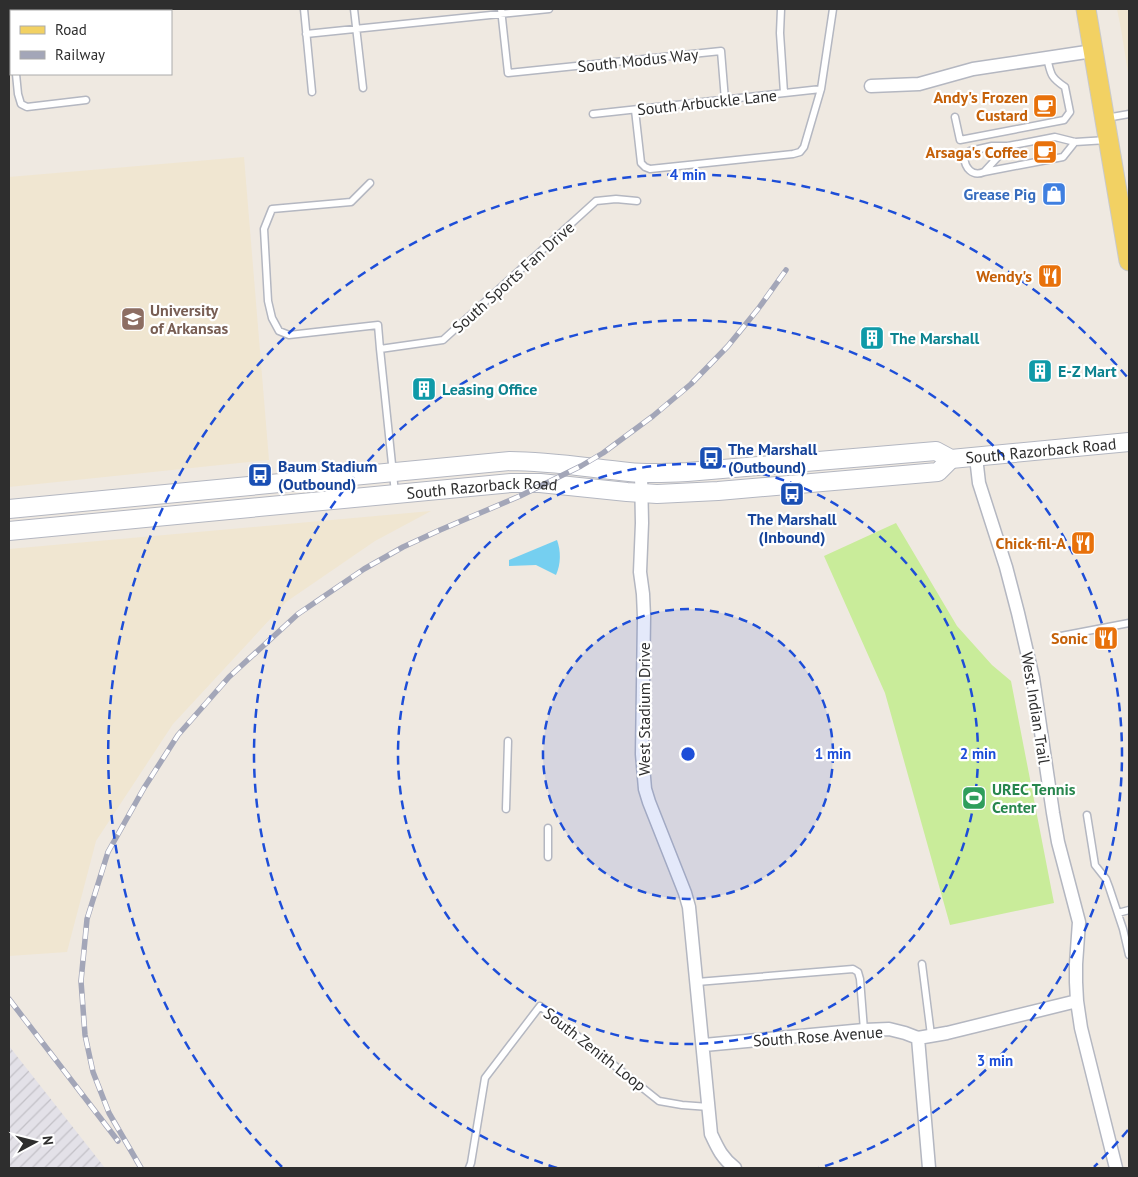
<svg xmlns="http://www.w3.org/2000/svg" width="1138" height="1177" font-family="'PT Sans',sans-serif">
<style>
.industrial{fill:url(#industrial-furrows)}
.education{fill:#f0e6d1}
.pitch{fill:#c9ec9a}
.water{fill:#75cff0}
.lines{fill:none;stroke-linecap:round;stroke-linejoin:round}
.lane-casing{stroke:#b4b7c1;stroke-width:9}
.street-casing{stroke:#b4b7c1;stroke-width:15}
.secondary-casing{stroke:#b4b7c1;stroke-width:20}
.primary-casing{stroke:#c9c9c9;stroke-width:21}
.lane{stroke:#fff;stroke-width:6}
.street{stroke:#fff;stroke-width:12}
.secondary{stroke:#fff;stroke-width:18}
.primary{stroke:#f2d163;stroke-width:19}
.rail-casing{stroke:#a3a6b8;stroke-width:5.5}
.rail{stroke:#fff;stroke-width:4;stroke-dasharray:11;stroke-linecap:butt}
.ring{fill:none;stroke:#1d4ed8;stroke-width:2.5;stroke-dasharray:9 6}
.labels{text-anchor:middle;stroke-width:4.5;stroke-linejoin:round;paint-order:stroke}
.street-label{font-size:16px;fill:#2e2e2e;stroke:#fff}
.food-label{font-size:16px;font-weight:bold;fill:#c56008;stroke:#fff;text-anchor:end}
.shop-label{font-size:16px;font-weight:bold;fill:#366cbe;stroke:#fff;text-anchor:end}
.education-label{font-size:16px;font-weight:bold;fill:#785e54;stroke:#fff;text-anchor:start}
.culture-label{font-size:16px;font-weight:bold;fill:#0d838f;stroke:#fff;text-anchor:start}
.transit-label{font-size:16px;font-weight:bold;fill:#164399;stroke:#fff;text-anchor:start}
.leisure-label{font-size:16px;font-weight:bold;fill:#27864d;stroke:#fff;text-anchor:start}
.centre{fill:#1d4ed8;stroke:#fff;stroke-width:2.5}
.ring-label{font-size:15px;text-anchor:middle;font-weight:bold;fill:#1d4ed8;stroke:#fff;stroke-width:4.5;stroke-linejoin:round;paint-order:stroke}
</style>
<defs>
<pattern id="industrial-furrows" width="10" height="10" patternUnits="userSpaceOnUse" patternTransform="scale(1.25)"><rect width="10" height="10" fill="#e3e1e8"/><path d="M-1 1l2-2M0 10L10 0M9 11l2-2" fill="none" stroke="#c3c1c7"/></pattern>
</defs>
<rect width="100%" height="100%" fill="#efe9e1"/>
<path class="industrial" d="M 9,1046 L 105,1168 L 9,1168 Z"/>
<path class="education" d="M 1117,9 L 1129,9 L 1129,79 L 1121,29 Z
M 244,157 L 269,460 L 9,487 L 9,177 Z
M 431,511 L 375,541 L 286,602 L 173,724 L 96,841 L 67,952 L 9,956 L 9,549 Z"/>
<path class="pitch" d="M 896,523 L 957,626 L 992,665 L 1011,681 L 1054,903 L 950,925 L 885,693 L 824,556 Z"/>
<path class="water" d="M 557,540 C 561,551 561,564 556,575 L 536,565 L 509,566 L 509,560 Z"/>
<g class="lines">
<defs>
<path id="lane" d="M 9,9 L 11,27
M 304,9 L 312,92
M 354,9 L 363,88
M 501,9 L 508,73 L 721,51 L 725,100
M 781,9 L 780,33 L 784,93
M 306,34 L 549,9
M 16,74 L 18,94 L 21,104 L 27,107 L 86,100
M 635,110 L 641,163 L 645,167 L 650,169 L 793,154 L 800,152 L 804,147 L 821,89 L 833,9
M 593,114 L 821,89
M 955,117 L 960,140 L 1064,120 L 1070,112 L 1065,87 C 1050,77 1051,74 1047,58
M 1106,118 L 1129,114
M 1075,142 L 1063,157 L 984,172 C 972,177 965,168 964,157 L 970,151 L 992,146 L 1008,146 L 1055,137 L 1075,142 L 1107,140
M 984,172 L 1008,146
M 370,183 L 351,202 L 272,209 L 264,229 L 268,301 L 272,318 L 279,331 L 289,335 L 378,325 L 380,349
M 395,493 L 380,349 L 443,340 L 596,201 L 616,199 L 637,201
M 1061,636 L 1129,623
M 506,809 L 508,741
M 1087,815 L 1095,865 L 1106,879 L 1109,887 L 1123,929 L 1129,955
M 548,857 L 548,828
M 1118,913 L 1129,910
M 922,964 L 931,1035
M 697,982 L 853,969 L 858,972 L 860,979 L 864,1030
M 469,1168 L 471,1163 L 485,1078 L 540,1006 L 659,1101 L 682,1105 L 709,1107"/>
<path id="street" d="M 871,86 L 919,84 L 973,69 L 1093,51
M 976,457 L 979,483 L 1006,567 L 1018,613 L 1033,678 L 1053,813 L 1058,842 L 1079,922 L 1076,964 L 1076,982 L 1077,1001 L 1081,1028 L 1116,1168
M 641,473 L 642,523 L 640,572 L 643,594 L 644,617 L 642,754 L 645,789 L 649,802 L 685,893 L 689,907 L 711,1134 C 718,1149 722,1158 735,1168
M 918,1038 L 929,1168
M 704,1045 L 864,1030 L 889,1029 L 905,1033 L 918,1038 L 947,1033 L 1077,1001"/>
<g id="secondary">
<path id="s1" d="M 9,509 L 510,461 C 550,461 589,468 629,472 C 648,474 668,473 687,472 L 936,451 L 951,459 L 1129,442"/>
<path id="s2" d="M 9,531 L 511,483 L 540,483 L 627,492 L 657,494 L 718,491 L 938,472 L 951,459"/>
</g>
<path id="primary" d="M 1086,9 L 1129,261"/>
</defs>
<use href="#lane" class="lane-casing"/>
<use href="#street" class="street-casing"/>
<use href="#secondary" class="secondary-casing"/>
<use href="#primary" class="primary-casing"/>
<use href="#lane" class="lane"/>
<use href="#street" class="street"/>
<use href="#secondary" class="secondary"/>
<use href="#primary" class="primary"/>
<defs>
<path id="rail" d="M 9,999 L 118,1141
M 141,1168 L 109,1113 L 93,1072 L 85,1035 L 81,981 L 87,919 L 108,852 L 144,788 L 178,735 L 229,677 L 298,614 L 364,569 L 403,547 L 440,530 L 520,496 L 581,466 L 603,453 L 653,416 L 691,384 L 728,346 L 758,309 L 786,270"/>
</defs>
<use href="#rail" class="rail-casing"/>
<use href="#rail" class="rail"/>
</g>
<circle cx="688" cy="754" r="145" fill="#1d4ed8" fill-opacity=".12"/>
<g class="ring">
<circle cx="688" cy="754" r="145"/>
<circle cx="688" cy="754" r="290"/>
<path d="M557 1168A434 434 0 1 1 819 1168"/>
<path d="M1128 1130A579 579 0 0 1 1094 1167M282 1167A579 579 0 1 1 1128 378"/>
</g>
<defs>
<symbol id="cafe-square" viewBox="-11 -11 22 22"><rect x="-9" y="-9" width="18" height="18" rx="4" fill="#e8710a" stroke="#fff"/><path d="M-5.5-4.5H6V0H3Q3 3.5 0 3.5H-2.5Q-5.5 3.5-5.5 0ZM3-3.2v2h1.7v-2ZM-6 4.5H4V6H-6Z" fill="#fff"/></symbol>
<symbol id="shop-square" viewBox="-11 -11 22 22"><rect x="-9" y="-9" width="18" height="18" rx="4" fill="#3f7fe0" stroke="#fff"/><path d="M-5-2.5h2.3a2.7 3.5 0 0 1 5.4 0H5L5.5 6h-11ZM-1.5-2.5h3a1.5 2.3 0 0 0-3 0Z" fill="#fff"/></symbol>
<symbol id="restaurant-square" viewBox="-11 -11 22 22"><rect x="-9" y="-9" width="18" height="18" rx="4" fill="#e8710a" stroke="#fff"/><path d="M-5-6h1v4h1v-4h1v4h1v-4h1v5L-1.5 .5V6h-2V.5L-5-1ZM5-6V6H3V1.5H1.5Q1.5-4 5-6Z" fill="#fff"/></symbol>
<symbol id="university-square" viewBox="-11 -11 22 22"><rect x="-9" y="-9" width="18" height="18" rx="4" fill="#8d6e63" stroke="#fff"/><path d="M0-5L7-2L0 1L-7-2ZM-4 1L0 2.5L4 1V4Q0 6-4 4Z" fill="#fff"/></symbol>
<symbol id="building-square" viewBox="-11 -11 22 22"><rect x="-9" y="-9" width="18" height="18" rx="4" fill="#0f9aa8" stroke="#fff"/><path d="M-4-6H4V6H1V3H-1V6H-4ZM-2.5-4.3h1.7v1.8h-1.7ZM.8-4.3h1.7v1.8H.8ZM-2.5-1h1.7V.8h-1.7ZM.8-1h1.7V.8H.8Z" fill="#fff"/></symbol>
<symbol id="bus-square" viewBox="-11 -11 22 22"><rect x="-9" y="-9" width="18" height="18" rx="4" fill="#1a4fb4" stroke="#fff"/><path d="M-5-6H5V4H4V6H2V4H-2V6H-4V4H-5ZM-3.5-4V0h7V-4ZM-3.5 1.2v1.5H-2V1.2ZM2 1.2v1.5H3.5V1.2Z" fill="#fff"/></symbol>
<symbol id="stadium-square" viewBox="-11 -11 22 22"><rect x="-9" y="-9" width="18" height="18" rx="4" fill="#2e9e5b" stroke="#fff"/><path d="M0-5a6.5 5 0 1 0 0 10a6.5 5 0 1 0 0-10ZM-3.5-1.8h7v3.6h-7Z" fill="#fff"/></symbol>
</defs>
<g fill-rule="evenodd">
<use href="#cafe-square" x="1031" y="92" width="28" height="28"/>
<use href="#cafe-square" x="1031" y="138" width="28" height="28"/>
<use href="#shop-square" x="1040" y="180" width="28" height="28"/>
<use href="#restaurant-square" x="1036" y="262" width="28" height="28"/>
<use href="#university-square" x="119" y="305" width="28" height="28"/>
<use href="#building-square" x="858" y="324" width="28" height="28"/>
<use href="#building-square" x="1026" y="357" width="28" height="28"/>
<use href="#building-square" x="410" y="375" width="28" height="28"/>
<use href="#bus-square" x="697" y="444" width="28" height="28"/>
<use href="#bus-square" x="246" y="461" width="28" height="28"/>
<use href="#bus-square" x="778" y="480" width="28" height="28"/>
<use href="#restaurant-square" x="1069" y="529" width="28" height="28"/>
<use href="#restaurant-square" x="1092" y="624" width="28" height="28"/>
<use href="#stadium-square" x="960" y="784" width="28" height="28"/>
</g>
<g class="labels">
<g class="street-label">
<text transform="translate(638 60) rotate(-6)" y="6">South Modus Way</text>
<text transform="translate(707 102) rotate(-6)" y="6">South Arbuckle Lane</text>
<text transform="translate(513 277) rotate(-42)" y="6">South Sports Fan Drive</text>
<text dy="6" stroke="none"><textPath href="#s1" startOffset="1038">South Razorback Road</textPath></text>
<text dy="6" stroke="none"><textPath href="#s2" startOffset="475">South Razorback Road</textPath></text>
<text transform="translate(1036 708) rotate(81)" y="6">West Indian Trail</text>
<text transform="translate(644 709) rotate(-90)" y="6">West Stadium Drive</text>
<text transform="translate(818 1036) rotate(-4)" y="6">South Rose Avenue</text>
<text transform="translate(595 1049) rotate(38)" y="6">South Zenith Loop</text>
</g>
<g class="food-label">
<text x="1028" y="103">Andy's Frozen<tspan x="1028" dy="18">Custard</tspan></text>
<text x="1028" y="158">Arsaga's Coffee</text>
<text x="1032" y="282">Wendy's</text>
<text x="1066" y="549">Chick-fil-A</text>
<text x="1088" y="644">Sonic</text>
</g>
<g class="shop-label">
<text x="1036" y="200">Grease Pig</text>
</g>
<g class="education-label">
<text x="150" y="316">University<tspan x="150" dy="18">of Arkansas</tspan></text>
</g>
<g class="culture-label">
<text x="890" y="344">The Marshall</text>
<text x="1058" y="377">E-Z Mart</text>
<text x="442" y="395">Leasing Office</text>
</g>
<g class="transit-label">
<text x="728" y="455">The Marshall<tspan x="728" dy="18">(Outbound)</tspan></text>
<text x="278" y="472">Baum Stadium<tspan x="278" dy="18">(Outbound)</tspan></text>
<text x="792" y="525" text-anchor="middle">The Marshall<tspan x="792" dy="18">(Inbound)</tspan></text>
</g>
<g class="leisure-label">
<text x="992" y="795">UREC Tennis<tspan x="992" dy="18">Center</tspan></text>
</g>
</g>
<circle cx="688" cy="754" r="8" class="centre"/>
<g class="ring-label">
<text x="688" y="180">4 min</text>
<text x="833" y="759">1 min</text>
<text x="978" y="759">2 min</text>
<text x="995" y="1066">3 min</text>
</g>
<rect width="1138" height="1177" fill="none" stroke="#2e2e2e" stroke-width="20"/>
<rect x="10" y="10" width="162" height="65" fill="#ffffff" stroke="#ababab"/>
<rect x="20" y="26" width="25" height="8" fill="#f2d163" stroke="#ababab"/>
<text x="55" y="35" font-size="15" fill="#2e2e2e">Road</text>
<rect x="20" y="51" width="25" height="8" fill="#a3a6b8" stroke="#ababab"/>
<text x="55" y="60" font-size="15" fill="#2e2e2e">Railway</text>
<g transform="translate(35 1142) rotate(83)" stroke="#ffffff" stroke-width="4" paint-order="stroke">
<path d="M0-4L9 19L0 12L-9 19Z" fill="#2e2e2e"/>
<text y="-8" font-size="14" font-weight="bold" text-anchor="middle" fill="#2e2e2e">N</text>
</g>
</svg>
